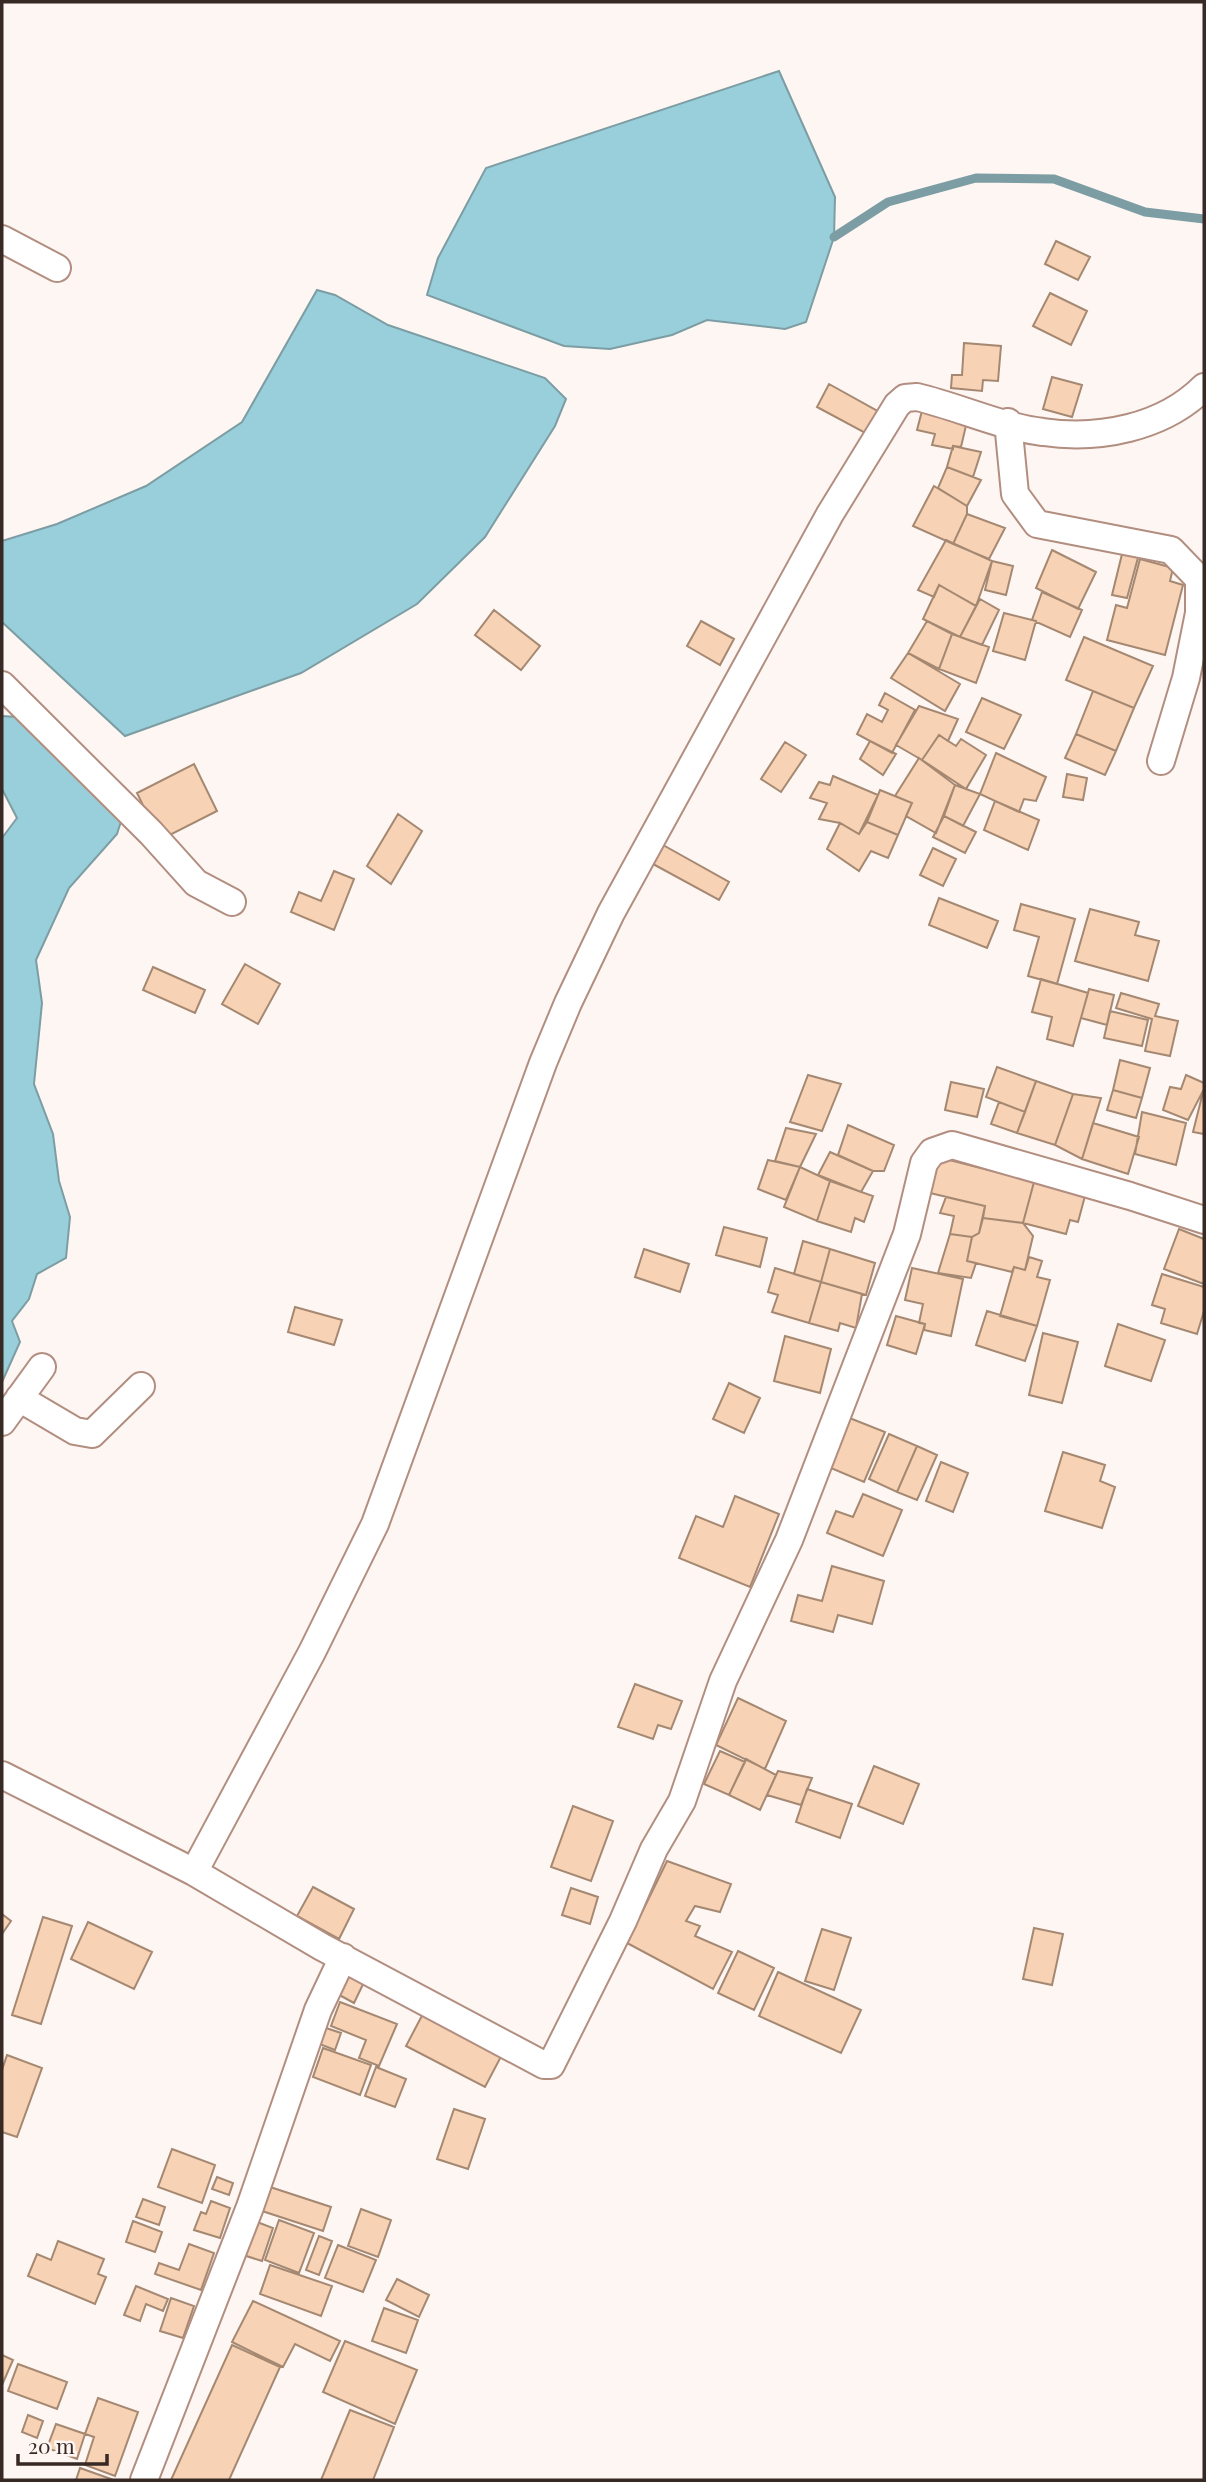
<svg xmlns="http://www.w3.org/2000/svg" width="1206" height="2482" font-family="'Playfair Display',serif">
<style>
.water{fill:#99cfda;stroke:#7c9da3;stroke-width:2}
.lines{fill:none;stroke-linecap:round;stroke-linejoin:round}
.stream{stroke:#7c9da3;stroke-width:9}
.building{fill:#f7d2b5;stroke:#a58871;stroke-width:2}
.minor-casing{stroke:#b28e80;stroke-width:30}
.minor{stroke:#fff;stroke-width:26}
</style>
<rect width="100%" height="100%" fill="#fef6f2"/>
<path class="water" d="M 779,71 L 835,197 L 834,237 L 806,322 L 785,329 L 707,320 L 672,335 L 610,349 L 564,346 L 427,295 L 438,258 L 486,168 Z
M 317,290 L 335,295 L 388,325 L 545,378 L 566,399 L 555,426 L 485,537 L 417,604 L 301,673 L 125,736 L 2,622 L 2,541 L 57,524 L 146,486 L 242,422 Z
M 2,716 L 17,717 L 123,815 L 117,834 L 69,888 L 36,960 L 42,1003 L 34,1084 L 53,1134 L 59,1181 L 70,1217 L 66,1258 L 37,1274 L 29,1299 L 12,1321 L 20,1342 L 2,1382 L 2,838 L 17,818 L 2,789 Z"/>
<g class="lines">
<path class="stream" d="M 834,237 L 888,202 L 976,178 L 1054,179 L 1145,212 L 1204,219"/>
</g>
<path class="building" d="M 1056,241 L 1090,257 L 1078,280 L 1045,264 Z
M 1050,293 L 1087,311 L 1071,345 L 1033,326 Z
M 964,343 L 1001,346 L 998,381 L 983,380 L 982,391 L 951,388 L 952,375 L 962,375 Z
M 1052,377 L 1082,385 L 1072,417 L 1043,409 Z
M 829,384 L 881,413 L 869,435 L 817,407 Z
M 923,407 L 968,417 L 961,447 L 953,446 L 953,449 L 932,445 L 935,434 L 917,430 Z
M 953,446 L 981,452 L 973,477 L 947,467 Z
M 947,467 L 981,480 L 967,506 L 938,488 Z
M 934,486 L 967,506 L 967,514 L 953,544 L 913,526 Z
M 967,514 L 1005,528 L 989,559 L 953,544 Z
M 946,540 L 992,561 L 976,606 L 939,585 L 934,597 L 918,590 Z
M 1052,550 L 1096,572 L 1078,609 L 1036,588 Z
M 1123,550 L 1139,554 L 1127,598 L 1112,595 Z
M 1140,559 L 1173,568 L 1170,581 L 1183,585 L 1165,655 L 1107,640 L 1116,605 L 1127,608 Z
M 992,561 L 1013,566 L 1006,595 L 985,590 Z
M 939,585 L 976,606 L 960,637 L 923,619 Z
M 1042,592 L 1082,610 L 1070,637 L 1032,620 Z
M 980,599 L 999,610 L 982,645 L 960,637 Z
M 494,610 L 540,646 L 521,670 L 475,635 Z
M 1004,613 L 1036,621 L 1025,660 L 993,651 Z
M 701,621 L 734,639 L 720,665 L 687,646 Z
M 927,621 L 952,634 L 939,669 L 908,653 Z
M 952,634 L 989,647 L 976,683 L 939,669 Z
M 1084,637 L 1153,666 L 1134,708 L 1066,680 Z
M 908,653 L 960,684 L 945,711 L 891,678 Z
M 1093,691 L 1134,708 L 1116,751 L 1076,734 Z
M 885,693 L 915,710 L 892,753 L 857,734 L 867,714 L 882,722 L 888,710 L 879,705 Z
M 982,698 L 1021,715 L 1004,749 L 966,732 Z
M 919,706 L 958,719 L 948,741 L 939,735 L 922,760 L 896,745 Z
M 1076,734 L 1116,751 L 1105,775 L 1065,758 Z
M 939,735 L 956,746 L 961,739 L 986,755 L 966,789 L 922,760 Z
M 870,741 L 896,754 L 883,775 L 860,759 Z
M 785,742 L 806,755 L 781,792 L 761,779 Z
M 996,753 L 1046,777 L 1036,801 L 1024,799 L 1019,812 L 980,794 Z
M 919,758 L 955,785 L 936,833 L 906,816 L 912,803 L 895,796 Z
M 194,764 L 217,811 L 160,840 L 137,793 Z
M 1067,774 L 1087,778 L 1083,800 L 1063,797 Z
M 833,776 L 878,795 L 859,834 L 840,823 L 819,819 L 827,803 L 810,798 L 819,782 L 830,785 Z
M 955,785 L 980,794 L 963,826 L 944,816 Z
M 880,790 L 912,803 L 898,835 L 867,822 Z
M 995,801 L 1039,820 L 1028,850 L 984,830 Z
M 398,814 L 422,831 L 391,884 L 367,866 Z
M 944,816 L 976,832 L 965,853 L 933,837 Z
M 867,822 L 898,835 L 888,858 L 871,851 L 859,871 L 827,849 L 840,823 L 859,834 Z
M 663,845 L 729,882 L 719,900 L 653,864 Z
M 933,848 L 956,859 L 943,886 L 920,875 Z
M 334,871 L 354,879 L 334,930 L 291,912 L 299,892 L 321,901 Z
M 939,898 L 998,921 L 987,948 L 929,925 Z
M 1021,904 L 1075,919 L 1057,984 L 1028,976 L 1039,937 L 1014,930 Z
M 1090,909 L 1139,922 L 1135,935 L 1159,941 L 1148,981 L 1075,961 Z
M 245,964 L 280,984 L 258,1024 L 222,1004 Z
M 153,967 L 205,990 L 195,1013 L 143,990 Z
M 1041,979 L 1088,993 L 1073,1046 L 1047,1039 L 1052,1017 L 1032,1012 Z
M 1089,989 L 1114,995 L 1107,1025 L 1081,1018 Z
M 1121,993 L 1159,1004 L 1155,1016 L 1178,1021 L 1170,1056 L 1145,1051 L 1152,1019 L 1116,1008 Z
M 1110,1011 L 1148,1020 L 1142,1046 L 1104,1038 Z
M 1120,1060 L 1150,1068 L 1142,1098 L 1113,1090 Z
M 997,1067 L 1036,1081 L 1025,1112 L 986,1097 Z
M 808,1075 L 841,1084 L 822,1131 L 790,1122 Z
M 1186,1075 L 1204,1083 L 1204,1089 L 1188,1120 L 1163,1110 L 1170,1087 L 1181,1089 Z
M 1036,1081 L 1073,1094 L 1055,1145 L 1017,1133 Z
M 951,1082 L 984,1089 L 977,1117 L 945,1110 Z
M 1113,1090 L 1142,1098 L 1136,1118 L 1107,1110 Z
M 1203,1092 L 1204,1092 L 1204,1134 L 1193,1132 Z
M 1073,1094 L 1101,1098 L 1082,1159 L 1055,1145 Z
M 999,1102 L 1025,1112 L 1017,1133 L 991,1124 Z
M 1142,1112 L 1186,1123 L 1176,1165 L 1135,1154 Z
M 1093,1123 L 1139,1137 L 1128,1174 L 1082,1159 Z
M 848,1125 L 894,1145 L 884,1171 L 873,1171 L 838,1155 Z
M 786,1128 L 816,1134 L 800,1167 L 775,1161 Z
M 830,1152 L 873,1171 L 861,1192 L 818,1175 Z
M 938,1157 L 1034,1182 L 1023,1223 L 983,1218 L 985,1206 L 930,1193 Z
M 768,1160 L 800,1167 L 786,1200 L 758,1189 Z
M 800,1167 L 830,1181 L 817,1221 L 784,1207 Z
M 830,1181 L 873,1196 L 864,1222 L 855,1218 L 851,1232 L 817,1221 Z
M 1034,1182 L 1085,1196 L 1078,1222 L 1070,1220 L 1066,1234 L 1023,1223 Z
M 946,1197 L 985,1206 L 979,1233 L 972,1237 L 950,1234 L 954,1216 L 940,1213 Z
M 983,1218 L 1023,1223 L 1033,1236 L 1025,1270 L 1014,1267 L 1012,1272 L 967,1261 L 972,1237 L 979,1233 Z
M 724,1227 L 767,1238 L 760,1267 L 716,1255 Z
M 1179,1229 L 1204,1239 L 1204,1284 L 1164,1269 Z
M 950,1234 L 972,1237 L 967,1261 L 976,1263 L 971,1278 L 938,1273 Z
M 803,1241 L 830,1249 L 821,1282 L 794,1274 Z
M 644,1249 L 689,1264 L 680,1292 L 635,1277 Z
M 830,1249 L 875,1263 L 866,1295 L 821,1282 Z
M 1029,1257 L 1042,1261 L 1037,1277 L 1050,1280 L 1037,1326 L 1000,1316 L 1014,1267 L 1025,1270 Z
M 775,1268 L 821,1282 L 809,1323 L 772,1312 L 778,1295 L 768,1292 Z
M 912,1268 L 963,1279 L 951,1336 L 924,1330 L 925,1324 L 919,1323 L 923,1304 L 905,1300 Z
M 1162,1274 L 1204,1287 L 1204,1311 L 1197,1334 L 1161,1323 L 1165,1309 L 1152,1305 Z
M 821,1282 L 862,1294 L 856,1328 L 840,1323 L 838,1331 L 809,1323 Z
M 295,1307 L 342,1320 L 334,1345 L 288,1332 Z
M 987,1311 L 1037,1326 L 1025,1361 L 976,1345 Z
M 896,1316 L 925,1324 L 916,1354 L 887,1345 Z
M 1118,1324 L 1165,1340 L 1151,1381 L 1105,1366 Z
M 1043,1333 L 1078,1342 L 1062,1403 L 1029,1395 Z
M 785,1336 L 831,1349 L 820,1393 L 774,1381 Z
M 729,1383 L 760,1398 L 744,1433 L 713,1419 Z
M 847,1417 L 885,1432 L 864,1482 L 826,1466 Z
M 889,1434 L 917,1446 L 897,1492 L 869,1479 Z
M 917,1446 L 937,1455 L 917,1500 L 897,1492 Z
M 1063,1452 L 1105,1465 L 1100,1481 L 1115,1487 L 1102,1528 L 1045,1511 Z
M 941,1462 L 968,1473 L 953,1512 L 926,1501 Z
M 863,1494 L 902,1510 L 883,1556 L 827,1533 L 836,1511 L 853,1517 Z
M 735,1496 L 779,1514 L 750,1587 L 679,1558 L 696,1516 L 723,1527 Z
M 832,1566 L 884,1581 L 872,1624 L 838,1615 L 833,1632 L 791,1621 L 798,1595 L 822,1601 Z
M 635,1684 L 682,1701 L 671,1729 L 658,1725 L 653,1739 L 618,1727 Z
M 738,1698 L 786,1721 L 765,1769 L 716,1745 Z
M 720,1751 L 745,1762 L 729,1795 L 704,1784 Z
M 746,1759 L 776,1775 L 760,1810 L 729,1795 Z
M 874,1766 L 919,1784 L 903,1824 L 858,1806 Z
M 778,1771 L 812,1778 L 801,1805 L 767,1795 Z
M 807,1789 L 852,1804 L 840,1838 L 796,1822 Z
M 573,1806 L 613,1821 L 591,1881 L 551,1867 Z
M 667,1861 L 731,1884 L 720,1912 L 695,1906 L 686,1921 L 700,1926 L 695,1936 L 732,1952 L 713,1989 L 627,1943 Z
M 313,1887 L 354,1909 L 339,1939 L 297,1916 Z
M 571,1888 L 598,1897 L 590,1924 L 562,1915 Z
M 2,1914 L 11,1921 L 2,1934 Z
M 43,1917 L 72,1926 L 41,2024 L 12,2015 Z
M 88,1922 L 152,1952 L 134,1989 L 71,1959 Z
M 1034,1928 L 1063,1934 L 1052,1985 L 1023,1979 Z
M 822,1929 L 851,1938 L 834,1990 L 805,1981 Z
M 738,1951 L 774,1968 L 754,2010 L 718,1993 Z
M 345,1964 L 367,1976 L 354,2003 L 332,1991 Z
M 778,1972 L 861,2010 L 841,2053 L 759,2016 Z
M 340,2002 L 397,2024 L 379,2066 L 359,2058 L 366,2040 L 331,2026 Z
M 426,2008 L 505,2049 L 485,2087 L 406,2046 Z
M 314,2024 L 341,2033 L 335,2050 L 309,2040 Z
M 323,2048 L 371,2065 L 360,2095 L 313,2077 Z
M 7,2055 L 42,2068 L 17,2137 L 2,2132 L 2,2070 Z
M 376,2067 L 406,2079 L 395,2107 L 365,2096 Z
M 454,2109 L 485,2119 L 468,2169 L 437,2159 Z
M 172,2149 L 215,2165 L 202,2203 L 158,2187 Z
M 217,2177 L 233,2183 L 229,2195 L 212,2189 Z
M 264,2185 L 331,2207 L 323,2231 L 256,2209 Z
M 143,2199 L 165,2207 L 159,2225 L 136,2217 Z
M 211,2201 L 230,2208 L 220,2238 L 194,2230 L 201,2212 L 206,2214 Z
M 361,2209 L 391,2220 L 378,2257 L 348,2246 Z
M 249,2219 L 273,2228 L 262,2261 L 237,2253 Z
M 279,2220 L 314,2233 L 299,2273 L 265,2260 Z
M 133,2221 L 162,2232 L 155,2252 L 126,2242 Z
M 319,2236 L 332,2241 L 319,2275 L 306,2270 Z
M 58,2241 L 104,2259 L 98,2274 L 106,2277 L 95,2304 L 28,2276 L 37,2254 L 51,2260 Z
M 189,2244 L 214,2253 L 201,2290 L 155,2274 L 159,2263 L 179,2270 Z
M 338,2245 L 376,2260 L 363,2292 L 325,2278 Z
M 270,2265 L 332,2286 L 321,2316 L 260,2294 Z
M 397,2279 L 429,2295 L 419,2317 L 386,2300 Z
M 136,2286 L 168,2299 L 163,2311 L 146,2304 L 140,2321 L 124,2315 Z
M 171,2298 L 194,2306 L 183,2338 L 160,2331 Z
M 253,2301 L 340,2341 L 330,2361 L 295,2344 L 283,2367 L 232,2342 Z
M 384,2308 L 418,2320 L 406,2353 L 372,2341 Z
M 345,2341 L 417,2370 L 395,2424 L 323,2392 Z
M 232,2345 L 280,2367 L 229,2480 L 171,2480 Z
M 2,2355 L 13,2360 L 2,2385 Z
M 18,2364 L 67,2382 L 57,2409 L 8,2391 Z
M 98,2398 L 138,2412 L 115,2476 L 85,2465 L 94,2437 L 85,2434 Z
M 350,2410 L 394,2427 L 373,2480 L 321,2480 Z
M 28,2415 L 43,2421 L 37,2438 L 22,2432 Z
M 56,2424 L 85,2434 L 77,2459 L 47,2448 Z
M 80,2468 L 111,2479 L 110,2480 L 76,2480 Z"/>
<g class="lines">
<defs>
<path id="minor" d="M 2,239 L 57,268
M 1008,422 L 1015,494 L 1037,524 L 1171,550 L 1199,579 L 1199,613
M 2,685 L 151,833 L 196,883 L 232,902
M 1161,761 L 1186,678 L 1199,613 L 1204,615
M 19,1398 L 75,1431 L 92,1434 L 141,1386
M 2,1422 L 42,1367
M 2,1775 L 194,1872 L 322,1947 L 544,2065 L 551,2065 L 623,1921 L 654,1849 L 682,1801 L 723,1681 L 789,1540 L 907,1234 L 924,1163 L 932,1152 L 952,1145 L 1130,1196 L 1204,1220
M 194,1872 L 312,1652 L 375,1524 L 543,1063 L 568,1003 L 611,913 L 830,514 L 897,405 L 905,398 L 917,397 C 959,407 1001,427 1043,432 C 1099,440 1163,428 1204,387
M 144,2480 L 250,2207 L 318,2010 L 343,1957"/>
</defs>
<use href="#minor" class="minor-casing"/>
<use href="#minor" class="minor"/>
</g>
<rect width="1206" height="2482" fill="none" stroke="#372923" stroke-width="7"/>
<path d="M18 2454v10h89v-10" fill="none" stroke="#372923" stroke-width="3.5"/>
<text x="28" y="2454" font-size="21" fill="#372923" stroke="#fef6f2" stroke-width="5" paint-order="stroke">20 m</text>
</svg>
